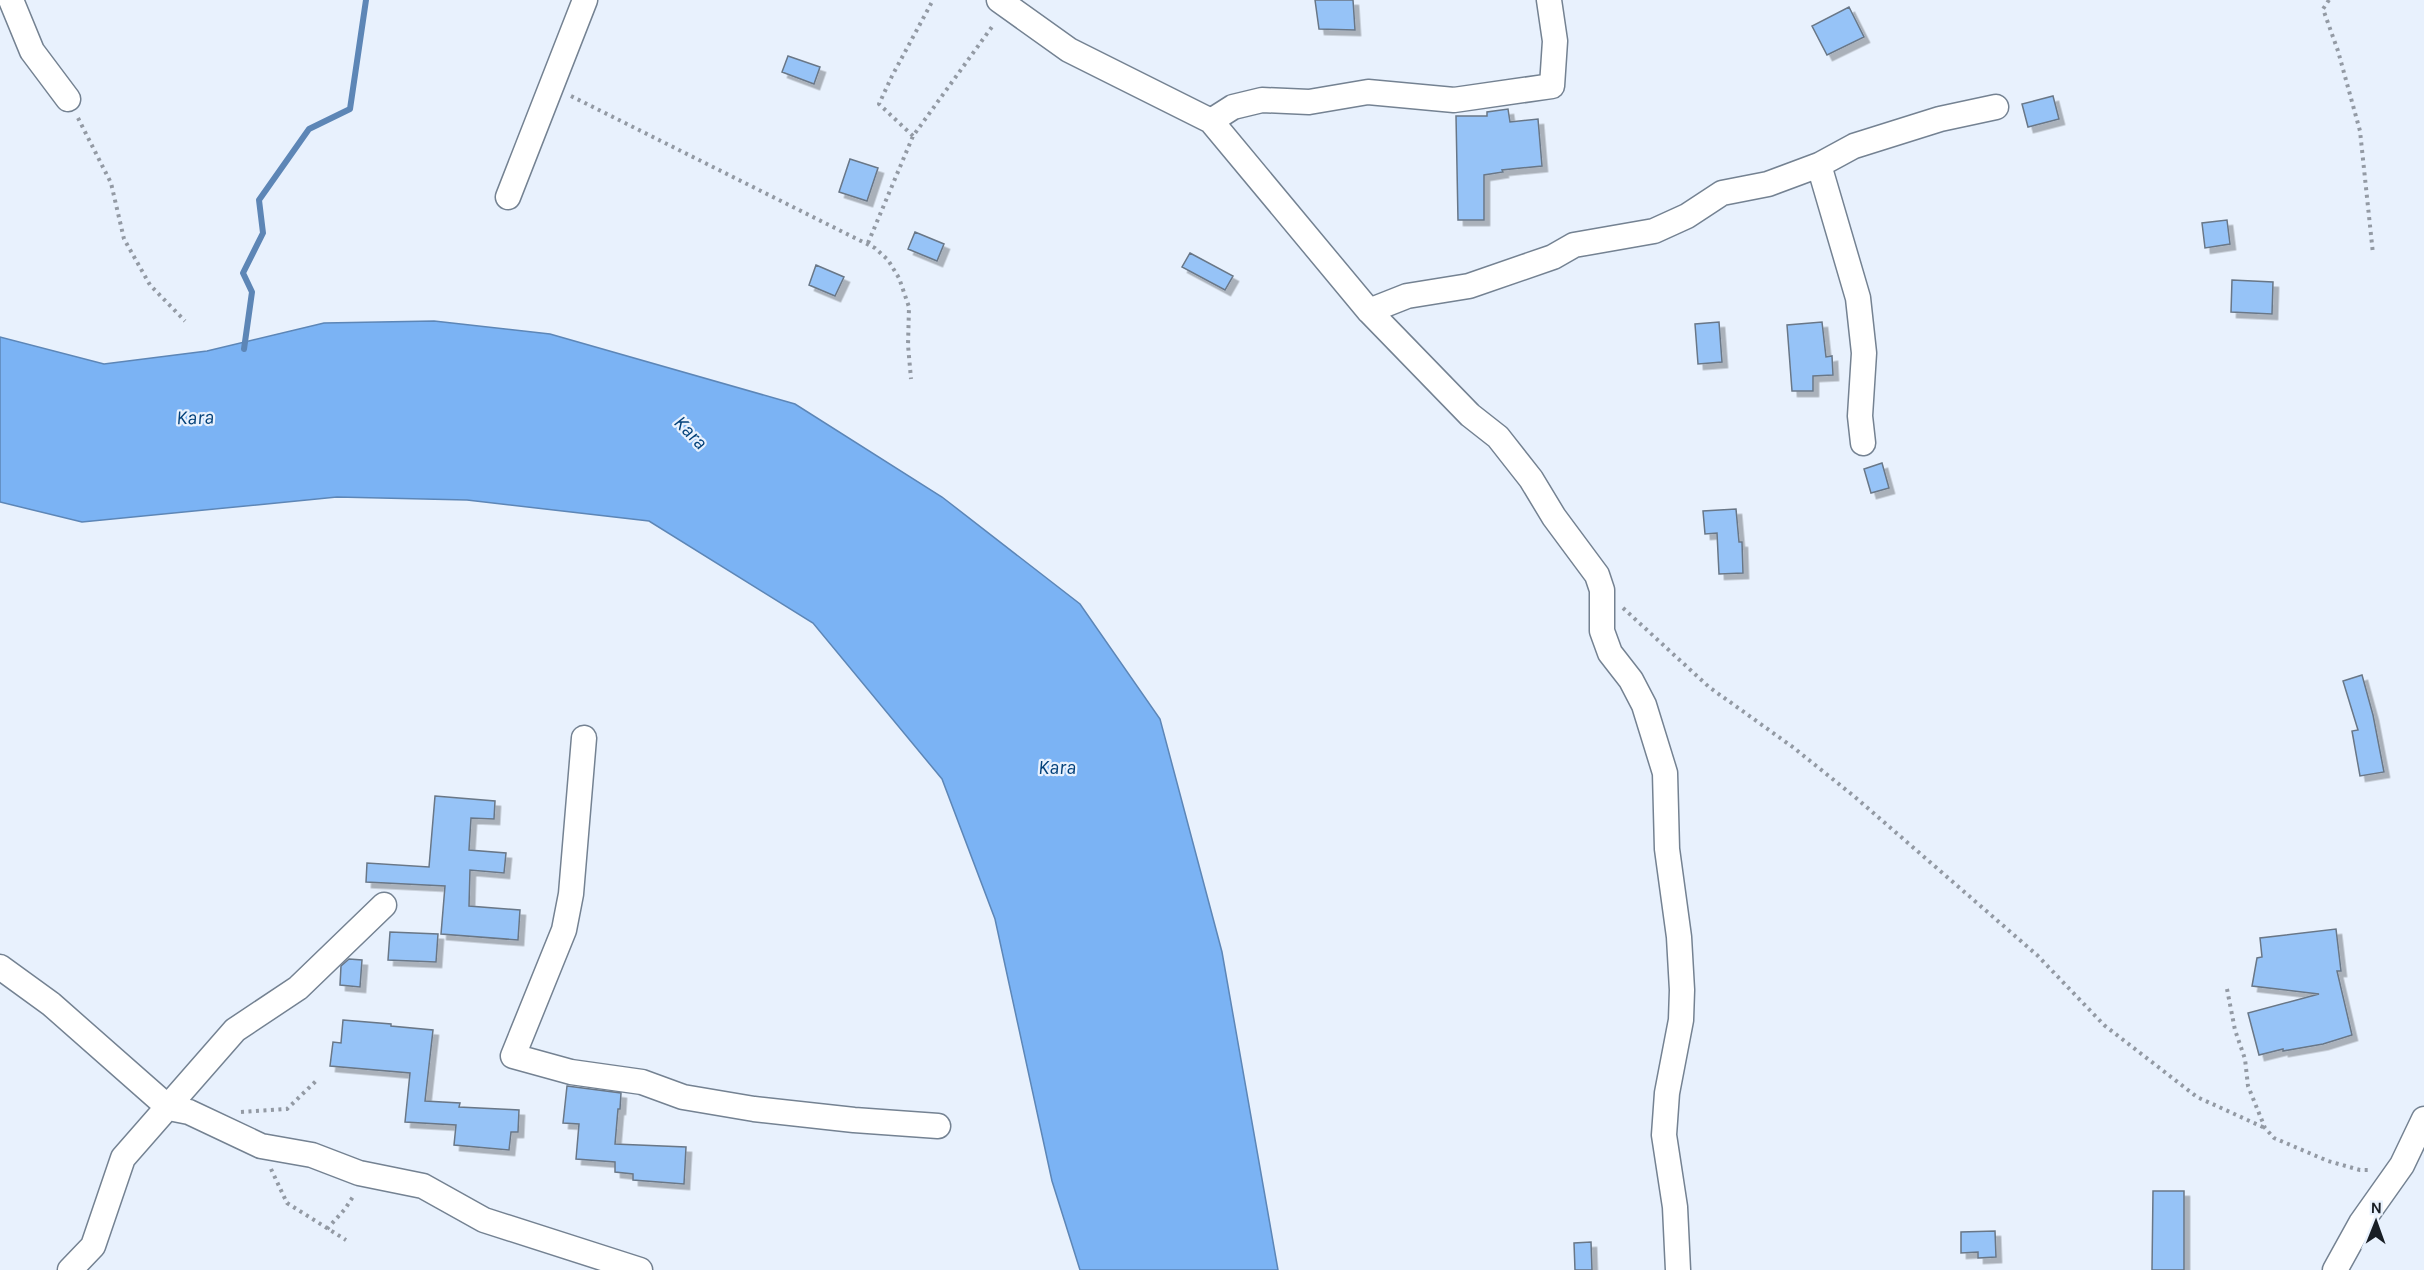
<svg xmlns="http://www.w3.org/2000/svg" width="2424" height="1270" font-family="Karla,sans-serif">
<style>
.water{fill:#7bb3f4;stroke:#5d86b6;stroke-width:1.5}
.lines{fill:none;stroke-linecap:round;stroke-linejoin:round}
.stream{stroke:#5d86b6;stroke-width:6}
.building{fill:#96c3f7;stroke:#697787;stroke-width:1.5;filter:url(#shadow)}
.minor-casing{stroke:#748292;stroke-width:27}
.path{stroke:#939aa4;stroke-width:4;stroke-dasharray:3 4.5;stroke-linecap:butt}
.minor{stroke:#fff;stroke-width:24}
.labels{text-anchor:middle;stroke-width:4.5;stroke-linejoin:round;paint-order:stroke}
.water-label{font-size:20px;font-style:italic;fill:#024079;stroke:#e8f1fd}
</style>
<defs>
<filter id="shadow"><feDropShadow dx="5.5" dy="5.5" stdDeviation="0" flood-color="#0004"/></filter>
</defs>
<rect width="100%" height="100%" fill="#e8f1fd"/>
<path class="water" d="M 434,321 L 550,334 L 795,404 L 942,497 L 1080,604 L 1160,719 L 1222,952 L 1278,1270 L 1080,1270 L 1052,1181 L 995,919 L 942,779 L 813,623 L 649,521 L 467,500 L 337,497 L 82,522 L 0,502 L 0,337 L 104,364 L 207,351 L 324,323 Z"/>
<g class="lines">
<path class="stream" d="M 244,349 L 252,292 L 243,273 L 263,233 L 259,200 L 309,129 L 350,109 L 366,0"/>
</g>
<path class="building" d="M 1315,0 L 1353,0 L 1355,30 L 1319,29 Z
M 1849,7 L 1864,37 L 1827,55 L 1812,26 Z
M 788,56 L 820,67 L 814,84 L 782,72 Z
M 2053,96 L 2059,119 L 2028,127 L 2022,104 Z
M 1508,109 L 1510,122 L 1538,119 L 1542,166 L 1502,170 L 1503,172 L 1484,175 L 1484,220 L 1458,220 L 1456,116 L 1487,116 L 1487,112 Z
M 850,159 L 878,168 L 867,201 L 839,192 Z
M 2227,220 L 2230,244 L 2205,248 L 2202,223 Z
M 915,232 L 944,244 L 937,261 L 908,249 Z
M 1190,253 L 1233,276 L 1225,290 L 1182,267 Z
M 816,265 L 844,277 L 835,296 L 809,285 Z
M 2232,280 L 2273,282 L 2272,314 L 2231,312 Z
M 1719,322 L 1722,362 L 1698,364 L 1695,324 Z
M 1822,322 L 1826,357 L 1832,356 L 1833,375 L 1813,376 L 1813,391 L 1792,391 L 1787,325 Z
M 1882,463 L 1889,488 L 1871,493 L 1864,469 Z
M 1736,509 L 1739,542 L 1742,542 L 1743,573 L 1719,574 L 1717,533 L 1705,534 L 1703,511 Z
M 2362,675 L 2373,715 L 2384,772 L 2360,776 L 2352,731 L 2358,730 L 2343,681 Z
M 435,796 L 495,801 L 494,819 L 471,818 L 469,850 L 506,853 L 504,873 L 470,870 L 469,906 L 520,910 L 518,940 L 441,934 L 445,886 L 366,882 L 367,863 L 429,867 Z
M 2336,929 L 2341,971 L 2337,971 L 2352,1035 L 2323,1044 L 2283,1051 L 2283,1049 L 2259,1055 L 2248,1013 L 2319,994 L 2252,986 L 2257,958 L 2262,957 L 2260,938 Z
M 390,932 L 438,934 L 436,962 L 388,960 Z
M 349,959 L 362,960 L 360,987 L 340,985 L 341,966 Z
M 343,1020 L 391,1024 L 391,1026 L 433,1030 L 425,1101 L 460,1103 L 459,1107 L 519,1110 L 518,1132 L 511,1132 L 509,1150 L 454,1145 L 456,1125 L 405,1122 L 410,1073 L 330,1066 L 333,1042 L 341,1043 Z
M 567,1086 L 621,1093 L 620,1109 L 618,1109 L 615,1144 L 686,1147 L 684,1184 L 633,1180 L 633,1174 L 615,1172 L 615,1162 L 576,1159 L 579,1124 L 563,1123 Z
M 2153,1191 L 2184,1191 L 2184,1270 L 2152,1270 Z
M 1995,1231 L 1996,1257 L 1978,1258 L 1978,1252 L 1961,1253 L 1961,1232 Z
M 1591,1242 L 1592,1270 L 1575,1270 L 1574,1243 Z"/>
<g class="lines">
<defs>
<path id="minor" d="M 11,0 L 32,51 L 68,99
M 999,0 L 1069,50 L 1211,121 L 1369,311 L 1470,415 L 1498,437 L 1531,479 L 1554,517 L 1597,575 L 1602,590 L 1602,631 L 1610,653 L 1631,680 L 1644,705 L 1665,773 L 1667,849 L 1679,937 L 1682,990 L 1681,1020 L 1667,1093 L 1664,1135 L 1675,1207 L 1678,1270
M 1211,121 L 1233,107 L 1262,100 L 1309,102 L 1368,92 L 1454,100 L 1552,86 L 1555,41 L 1549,0
M 1819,165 L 1858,298 L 1864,353 L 1860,416 L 1863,443
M 508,197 L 585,0
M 1369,311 L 1407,296 L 1469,286 L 1553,257 L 1574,245 L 1654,231 L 1687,216 L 1722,193 L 1768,184 L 1819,165 L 1854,146 L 1940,119 L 1996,107
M 584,738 L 571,894 L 564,930 L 513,1056 L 571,1072 L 642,1082 L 683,1097 L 754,1109 L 854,1120 L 938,1126
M 0,967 L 51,1004 L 169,1108 L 189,1112 L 261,1146 L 312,1155 L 359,1173 L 423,1186 L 484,1220 L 640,1270
M 70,1270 L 93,1246 L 123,1158 L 235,1030 L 298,988 L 384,905
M 2335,1270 L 2361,1223 L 2402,1165 L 2424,1119"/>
</defs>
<use href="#minor" class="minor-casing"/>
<path class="path" d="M 2329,0 L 2323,9 L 2338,51 L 2360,131 L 2373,254
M 571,96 L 875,248 L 888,260 L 899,278 L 909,307 L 908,345 L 911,379
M 78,118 L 111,183 L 124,239 L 150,285 L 185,321
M 913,136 L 879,104 L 892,76 L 933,0
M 868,243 L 913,136 L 994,24
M 1623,608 L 1709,687 L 1794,748 L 1855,797 L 2037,955 L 2104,1025 L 2197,1097 L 2265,1128
M 2227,989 L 2235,1030 L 2245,1059 L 2248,1086 L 2265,1128 L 2274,1138 L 2328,1161 L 2360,1170 L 2372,1170
M 241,1112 L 287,1109 L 316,1081
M 271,1169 L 287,1203 L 346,1240
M 327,1229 L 345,1209 L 354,1195"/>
<use href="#minor" class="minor"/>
</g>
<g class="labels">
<g class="water-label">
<text transform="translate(195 417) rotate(-1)" y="7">Kara</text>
<text transform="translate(691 432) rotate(46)" y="7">Kara</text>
<text x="1057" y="774">Kara</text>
</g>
</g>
<g transform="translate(2376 1222) rotate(1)" stroke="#e8f1fd" stroke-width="4.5" paint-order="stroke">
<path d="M0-4.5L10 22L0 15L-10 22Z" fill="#181e25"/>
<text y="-9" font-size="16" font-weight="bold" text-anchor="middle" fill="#181e25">N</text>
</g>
</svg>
